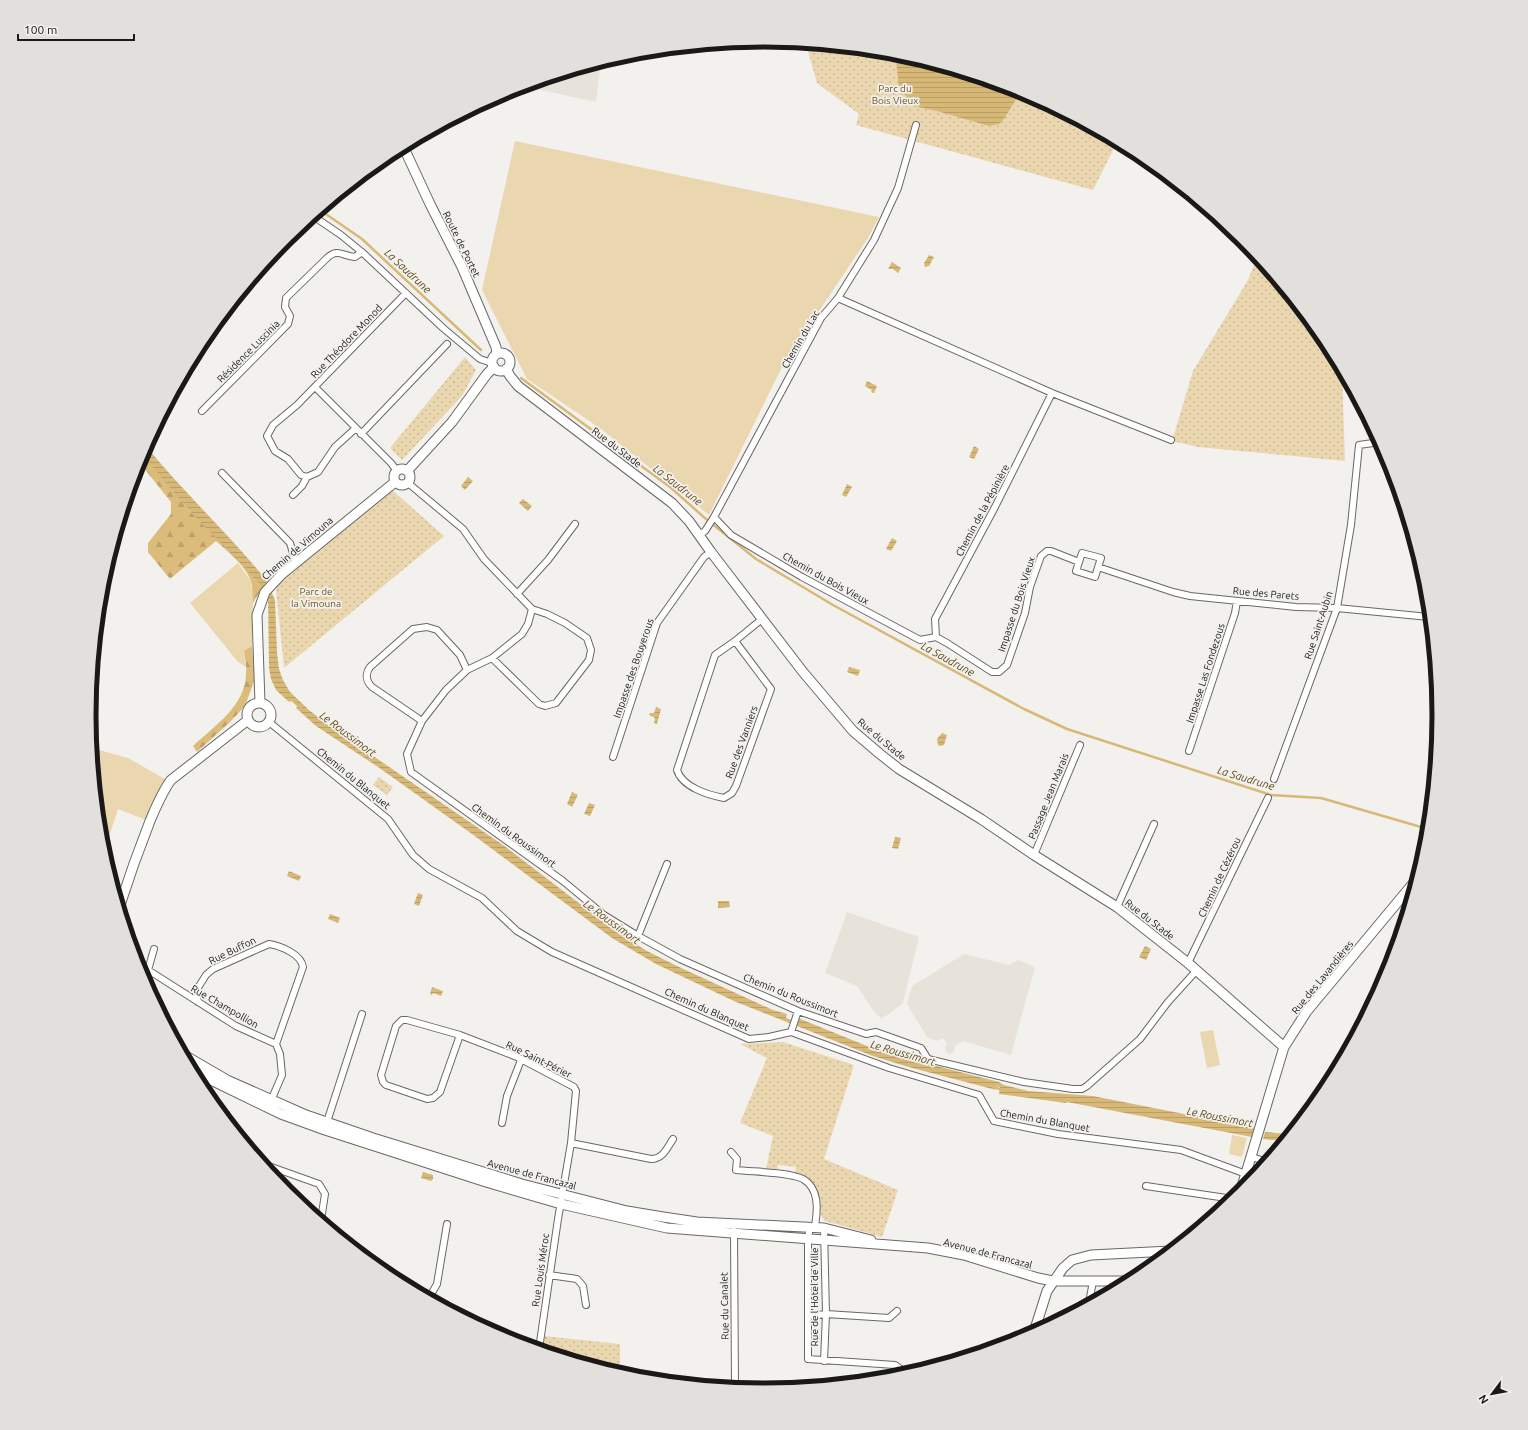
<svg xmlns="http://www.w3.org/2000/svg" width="1528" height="1430" font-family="Ubuntu,sans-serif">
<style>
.built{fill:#e8e3da}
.green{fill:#ebd7af}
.forest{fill:url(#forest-firs)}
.park{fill:url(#park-dots)}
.water{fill:url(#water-rules)}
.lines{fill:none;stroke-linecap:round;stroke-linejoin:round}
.stream{stroke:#d8b877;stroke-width:2.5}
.street-casing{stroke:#696865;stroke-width:8}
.secondary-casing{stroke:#696865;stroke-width:11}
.street{stroke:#fff;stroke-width:6}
.secondary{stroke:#fff;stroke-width:9}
.labels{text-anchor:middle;stroke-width:3.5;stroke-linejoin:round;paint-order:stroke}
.park-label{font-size:10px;fill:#6a5423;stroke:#f3f1ee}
.street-label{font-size:10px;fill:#1a1918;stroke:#f3f1ee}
.water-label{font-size:11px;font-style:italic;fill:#5f4917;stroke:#f3f1ee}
.rim{fill:none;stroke:#1a1918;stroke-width:5}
</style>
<defs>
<pattern id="forest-firs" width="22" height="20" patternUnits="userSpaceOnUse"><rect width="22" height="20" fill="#dcbc7b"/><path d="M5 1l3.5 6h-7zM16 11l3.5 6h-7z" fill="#bca16a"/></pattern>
<pattern id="park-dots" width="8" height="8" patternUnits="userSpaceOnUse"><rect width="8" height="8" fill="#ebd7af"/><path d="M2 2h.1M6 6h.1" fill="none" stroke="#c9b896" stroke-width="1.8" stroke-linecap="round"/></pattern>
<pattern id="water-rules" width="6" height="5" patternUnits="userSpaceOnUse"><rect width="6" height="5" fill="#d8b877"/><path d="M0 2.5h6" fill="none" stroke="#b99e66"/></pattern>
</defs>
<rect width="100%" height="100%" fill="#f3f1ee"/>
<path class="built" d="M 601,62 L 596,102 L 523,86 Z
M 847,912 L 919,937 L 903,1003 L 882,1019 L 874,1012 L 857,986 L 825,973 Z
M 964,954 L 1009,965 L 1018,960 L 1035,967 L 1011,1055 L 963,1041 L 955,1046 L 955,1050 L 953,1053 L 948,1054 L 945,1050 L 945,1046 L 947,1044 L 943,1038 L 937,1041 L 927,1037 L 907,1004 L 912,986 Z"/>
<path class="green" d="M 515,141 L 879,217 L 868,238 L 784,363 L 709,515 L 601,429 L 527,379 L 482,290 Z
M 238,563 L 251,581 L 253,603 L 252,646 L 244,651 L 246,667 L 238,662 L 190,603 Z
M 92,748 L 128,758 L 165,779 L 146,820 L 118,809 L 104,853 L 102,846 Z
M 1213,1030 L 1220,1065 L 1207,1068 L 1200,1032 Z
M 1232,1135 L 1247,1138 L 1242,1157 L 1229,1154 Z"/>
<path class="forest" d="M 142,453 L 189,510 L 242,563 L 262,588 L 253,603 C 252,596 253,587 251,581 C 245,565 228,552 216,541 L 170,579 L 148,552 L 148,543 L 171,514 L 171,502 L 139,462 Z
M 252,646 L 255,679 L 245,706 L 229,723 L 197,752 L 193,746 C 214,726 246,706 246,673 C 247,666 245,658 244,651 Z"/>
<path class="park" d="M 806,44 L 896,53 L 1023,91 L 1117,142 L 1093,190 L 856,125 L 859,114 L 817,83 Z
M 1257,257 L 1325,340 L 1342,372 L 1345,461 L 1198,447 L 1172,441 L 1193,371 L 1248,280 Z
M 465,357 L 476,370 L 462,396 L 402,460 L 390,448 Z
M 392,490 L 444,536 L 284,668 L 276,589 L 284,577 Z
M 379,777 L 393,787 L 387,795 L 373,785 Z
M 783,1042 L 854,1065 L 824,1159 L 898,1190 L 882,1237 L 825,1221 C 818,1215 821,1208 820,1200 C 819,1186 807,1176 795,1173 L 796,1167 L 778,1165 L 777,1170 L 766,1169 L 773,1136 L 740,1123 L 767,1058 L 740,1044 Z
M 544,1336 L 620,1344 L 620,1373 L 543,1350 Z"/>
<path class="water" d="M 893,53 L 896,53 L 1021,91 L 1004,119 L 999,124 L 989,126 L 937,111 L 914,106 L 899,88 L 896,60 Z
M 929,255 L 934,257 L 929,266 L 925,267 L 924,263 Z
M 892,262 L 901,268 L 898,273 L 893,269 L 888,269 Z
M 867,381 L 877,386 L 874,393 L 871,392 L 872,390 L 865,386 Z
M 146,446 C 184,493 229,534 267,581 L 262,588 C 240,560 213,536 189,510 C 173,491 157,473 142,453 Z
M 974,446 L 979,449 L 974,459 L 969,457 Z
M 468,477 L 473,481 L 465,490 L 461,486 Z
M 847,484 L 852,487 L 846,497 L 842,495 Z
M 523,499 L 532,506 L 528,511 L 519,503 Z
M 892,538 L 897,541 L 891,551 L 886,549 Z
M 271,591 L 275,600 L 277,653 L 279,669 L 283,680 L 290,692 L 309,710 L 328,725 L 503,845 L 614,930 L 647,951 L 679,967 L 773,1010 L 787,1014 L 786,1018 L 792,1020 L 793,1016 L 872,1048 L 894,1055 L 999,1082 L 1004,1085 L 1028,1091 L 1093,1096 L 1255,1128 L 1252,1137 L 1067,1102 L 1066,1103 L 999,1094 L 1000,1087 L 993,1086 L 996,1090 L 905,1066 L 873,1056 L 736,1002 L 656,964 L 612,938 L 472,834 L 378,767 L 316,726 L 296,708 L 299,705 L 293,700 L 289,702 L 276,690 L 271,679 L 269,668 L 268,597 Z
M 849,667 L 860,670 L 858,676 L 847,672 Z
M 656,707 L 661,709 L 657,724 L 654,723 L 655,718 L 649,715 L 650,713 L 654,713 Z
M 942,733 L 947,735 L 944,745 L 940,746 L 938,745 L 937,739 Z
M 572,792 L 578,795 L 572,807 L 567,804 Z
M 589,803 L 595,805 L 590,816 L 584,814 Z
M 895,837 L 901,838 L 898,849 L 892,848 Z
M 289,871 L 301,876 L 299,881 L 287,876 Z
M 418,893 L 423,895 L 419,906 L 414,904 Z
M 718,901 L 729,901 L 730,907 L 718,908 Z
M 330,914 L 340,918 L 338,923 L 328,919 Z
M 1145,946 L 1151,949 L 1146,960 L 1139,957 Z
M 432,987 L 443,991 L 441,996 L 433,993 L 432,995 L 430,994 Z
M 1265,1132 L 1289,1134 L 1283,1141 L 1263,1139 Z
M 423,1172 L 433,1175 L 433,1179 L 431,1181 L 421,1178 Z"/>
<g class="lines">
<path class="stream" d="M 320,210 L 362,239 L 481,350
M 521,378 L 670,487 L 706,519 L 756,559 L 833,605 L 1024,709 L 1067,729 L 1271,795 L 1321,798 L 1428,829
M 291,699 L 301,708
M 993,1087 L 1003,1090"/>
<defs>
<path id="street" d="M 313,216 L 341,235 L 363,253 L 443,328 L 480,359 L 492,363
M 838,298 L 1052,393 L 1171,440
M 315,387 L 391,463 L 397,471
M 202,411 L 288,324 L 290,316 L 285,307 L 286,298 L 327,258 C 338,248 342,256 355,257 L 362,252
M 356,428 L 335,447 L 318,472 L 307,477 L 301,475 L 288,459 L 275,451 L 267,436 L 273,425 L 297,405 L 406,293
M 361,434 L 447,344
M 222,473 L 290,543 L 296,563
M 408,483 L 463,529 L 484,559 L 532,609 L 528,624 L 522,634 L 492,658 L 467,670 L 446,690 L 422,721 L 407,754 L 411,772 L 563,881 L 604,915 L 638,936 L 680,959 L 798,1011 L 866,1034 L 876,1032 L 921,1048 L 928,1059 L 1024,1082 L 1073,1089 L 1082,1089 L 1087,1086 L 1140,1039 L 1168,1002 L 1197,970
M 293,495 L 302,486 L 307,477
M 714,517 L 731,535 L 802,577 L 920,640 L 936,637
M 699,535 L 705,531 L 714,517 L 821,318 L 838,298 L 874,240 L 898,188 L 916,125
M 1082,553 L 1101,558 L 1095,577 L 1076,571 Z
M 1098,567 L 1173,592 L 1190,596 L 1296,607 L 1337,608 L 1429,617
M 517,594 L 548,560 L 575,524
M 936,637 L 935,619 L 995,507 L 1052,393
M 936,637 L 947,643 L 992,672 L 999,672 L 1007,665 L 1025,613 L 1030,587 L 1041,556 L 1047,551 L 1051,551 L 1079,562
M 735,641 L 771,689 L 736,786 L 732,793 L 724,798 C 708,795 682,787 677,770 L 715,655 L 735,641 L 762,619
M 492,658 L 539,704 L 545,706 L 556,703 L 589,660 L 591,650 L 587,638 L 565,623 L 547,614 L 532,609
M 422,721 L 372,687 C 366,681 365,674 370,667 L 413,629 L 427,627 L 437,630 L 460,655 L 467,670
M 269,722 L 388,819 L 413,855 L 429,869 L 482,898 L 517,931 L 552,952 L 749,1039 L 769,1037 L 791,1032 L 889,1068 L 979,1095 L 994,1121 L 1058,1134 L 1181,1150 L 1246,1174
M 1189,751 L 1235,613 L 1237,601
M 613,757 L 657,623 L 704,557 L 711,552
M 1274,779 L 1337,608 L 1351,525 L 1359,445 L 1380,442
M 1034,855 L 1080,745
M 1117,907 L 1154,824
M 638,936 L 667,864
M 154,949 L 148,970 L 236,1026 L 276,1044 L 280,1054 L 282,1075 L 270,1103
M 1188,963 L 1268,798
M 198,1002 L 196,991 L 206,975 L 213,969 L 269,944 C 281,946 301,954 303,967 L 276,1044
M 791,1032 L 798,1011
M 460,1035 L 440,1092 L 433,1098 L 427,1099 L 386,1085 L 383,1082 L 381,1075 L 396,1026 L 402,1020 L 407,1020 L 460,1035 L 517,1057 L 574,1087 L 576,1091 L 571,1143 L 558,1219 L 539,1349
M 502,1123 L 507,1096 L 521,1060
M 326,1125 L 362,1014
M 571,1143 L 651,1159 C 663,1159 667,1148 673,1139
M 731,1152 L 737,1159 L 736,1170 C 754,1172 789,1172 803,1179 C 810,1183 815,1191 816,1199 C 818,1208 816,1218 815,1227
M 1252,1157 L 1267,1162
M 263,1164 L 319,1184 L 325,1194 L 321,1220
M 1146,1186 L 1233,1199
M 810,1226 L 808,1238 L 808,1359 L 895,1365 L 902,1370 L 905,1374
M 824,1228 L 826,1314 L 824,1361
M 734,1231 L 735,1387
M 549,1275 L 577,1279 L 583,1286 L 586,1305
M 429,1298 L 437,1284 L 447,1224
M 1089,1303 L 1093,1281
M 809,1316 L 826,1314 L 889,1318 L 897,1311"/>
<path id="secondary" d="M 403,146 L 430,204 L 462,267 L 496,347 L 497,354
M492 362a9 9 0 1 1 18 0a9 9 0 1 1-18 0Z
M 506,369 L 510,376 L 518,386 L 672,503 L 689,521 L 711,552 L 803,672 L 853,731 L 880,754 L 899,769 L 981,819 L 1034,855 L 1117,907 L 1188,963 L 1284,1047
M394 477a8 8 0 1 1 16 0a8 8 0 1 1-16 0Z
M 407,471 L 452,422 L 487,374 L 494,367
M247 715a12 12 0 1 1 24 0a12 12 0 1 1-24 0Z
M 260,703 L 257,615 L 265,592 L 282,574 L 395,482
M 120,905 C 129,877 139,849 150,821 C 156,807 162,792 171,780 L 248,720
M 184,1055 L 227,1080 L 306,1115 L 373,1138 L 522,1184 L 627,1211 L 663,1217 L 697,1222 L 824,1228 L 871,1240
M 192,1070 L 215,1082 L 281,1114 L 325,1130 L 486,1182 L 561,1204 L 667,1228 L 928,1248 L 964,1255 L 1038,1278 L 1053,1281 L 1129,1281
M 1240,1193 L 1284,1047 L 1307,1011 L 1416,880
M 1034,1332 L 1047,1291 L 1063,1268 L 1072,1260 L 1091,1255 L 1170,1251"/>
</defs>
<use href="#street" class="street-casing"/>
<use href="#secondary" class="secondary-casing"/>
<use href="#street" class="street"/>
<use href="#secondary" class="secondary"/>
</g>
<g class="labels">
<g class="park-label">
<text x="895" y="92">Parc du<tspan x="895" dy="12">Bois Vieux</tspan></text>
<text x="316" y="595">Parc de<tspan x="316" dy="12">la Vimouna</tspan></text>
</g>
<g class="street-label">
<text transform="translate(462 244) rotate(64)" y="4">Route de Portet</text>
<text transform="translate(800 339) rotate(-60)" y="4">Chemin du Lac</text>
<text transform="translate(346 341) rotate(-46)" y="4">Rue Théodore Monod</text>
<text transform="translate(248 351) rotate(-45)" y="4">Résidence Luscinia</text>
<text transform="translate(617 447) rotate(37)" y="4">Rue du Stade</text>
<text transform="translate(982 510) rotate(-62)" y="4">Chemin de la Pépinière</text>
<text transform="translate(297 548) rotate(-41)" y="4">Chemin de Vimouna</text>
<text transform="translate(826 578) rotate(29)" y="4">Chemin du Bois Vieux</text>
<text transform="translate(1266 593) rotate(5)" y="4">Rue des Parets</text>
<text transform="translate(1016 604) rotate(-72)" y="4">Impasse du Bois Vieux</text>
<text transform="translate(1318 625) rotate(-72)" y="4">Rue Saint-Aubin</text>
<text transform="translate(633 668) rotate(-71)" y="4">Impasse des Bouyerous</text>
<text transform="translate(1205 673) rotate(-72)" y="4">Impasse Las Fondezous</text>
<text transform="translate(882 739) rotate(40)" y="4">Rue du Stade</text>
<text transform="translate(741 742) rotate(-70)" y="4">Rue des Vanniers</text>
<text transform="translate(354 778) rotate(39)" y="4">Chemin du Blanquet</text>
<text transform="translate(1048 796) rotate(-68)" y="4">Passage Jean Marais</text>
<text transform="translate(514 835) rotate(36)" y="4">Chemin du Roussimort</text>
<text transform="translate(1219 877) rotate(-65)" y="4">Chemin de Cézérou</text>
<text transform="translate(1150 919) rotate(38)" y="4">Rue du Stade</text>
<text transform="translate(232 950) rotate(-26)" y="4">Rue Buffon</text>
<text transform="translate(1322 977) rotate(-51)" y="4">Rue des Lavandières</text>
<text transform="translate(791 995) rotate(22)" y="4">Chemin du Roussimort</text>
<text transform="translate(225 1006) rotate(30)" y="4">Rue Champollion</text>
<text transform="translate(707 1009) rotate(24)" y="4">Chemin du Blanquet</text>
<text transform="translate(539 1059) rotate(26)" y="4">Rue Saint-Périer</text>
<text transform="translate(1045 1120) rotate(10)" y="4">Chemin du Blanquet</text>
<text transform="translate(532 1174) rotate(15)" y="4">Avenue de Francazal</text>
<text transform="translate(988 1253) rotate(15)" y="4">Avenue de Francazal</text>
<text transform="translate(540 1270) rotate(-82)" y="4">Rue Louis Méroc</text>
<text transform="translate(814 1297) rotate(-90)" y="4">Rue de l'Hôtel de Ville</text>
<text transform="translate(724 1306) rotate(-91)" y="4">Rue du Canalet</text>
</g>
<g class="water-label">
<text transform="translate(408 271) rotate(43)" y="4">La Saudrune</text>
<text transform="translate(678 485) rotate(38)" y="4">La Saudrune</text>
<text transform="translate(948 659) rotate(29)" y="4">La Saudrune</text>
<text transform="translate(348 734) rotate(37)" y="4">Le Roussimort</text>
<text transform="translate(1246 778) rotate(17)" y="4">La Saudrune</text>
<text transform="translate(612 922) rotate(36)" y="4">Le Roussimort</text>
<text transform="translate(903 1053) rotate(16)" y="4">Le Roussimort</text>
<text transform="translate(1220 1117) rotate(11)" y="4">Le Roussimort</text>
</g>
</g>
<path d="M0 0H1528V1430H0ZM96 715a668 668 0 1 1 1336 0a668 668 0 1 1-1336 0Z" fill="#e2e0dd" fill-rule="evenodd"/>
<path class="rim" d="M96 715a668 668 0 1 1 1336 0a668 668 0 1 1-1336 0Z"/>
<g transform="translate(1492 1394) rotate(238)" stroke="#f3f1ee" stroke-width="3" paint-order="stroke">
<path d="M0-3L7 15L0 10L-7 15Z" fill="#1a1918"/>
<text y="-6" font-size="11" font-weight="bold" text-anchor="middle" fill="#1a1918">N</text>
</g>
<path d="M18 34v6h116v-6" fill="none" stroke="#1a1918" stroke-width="2"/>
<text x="24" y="34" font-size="12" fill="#1a1918" stroke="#f3f1ee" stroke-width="3" paint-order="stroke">100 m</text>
</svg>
